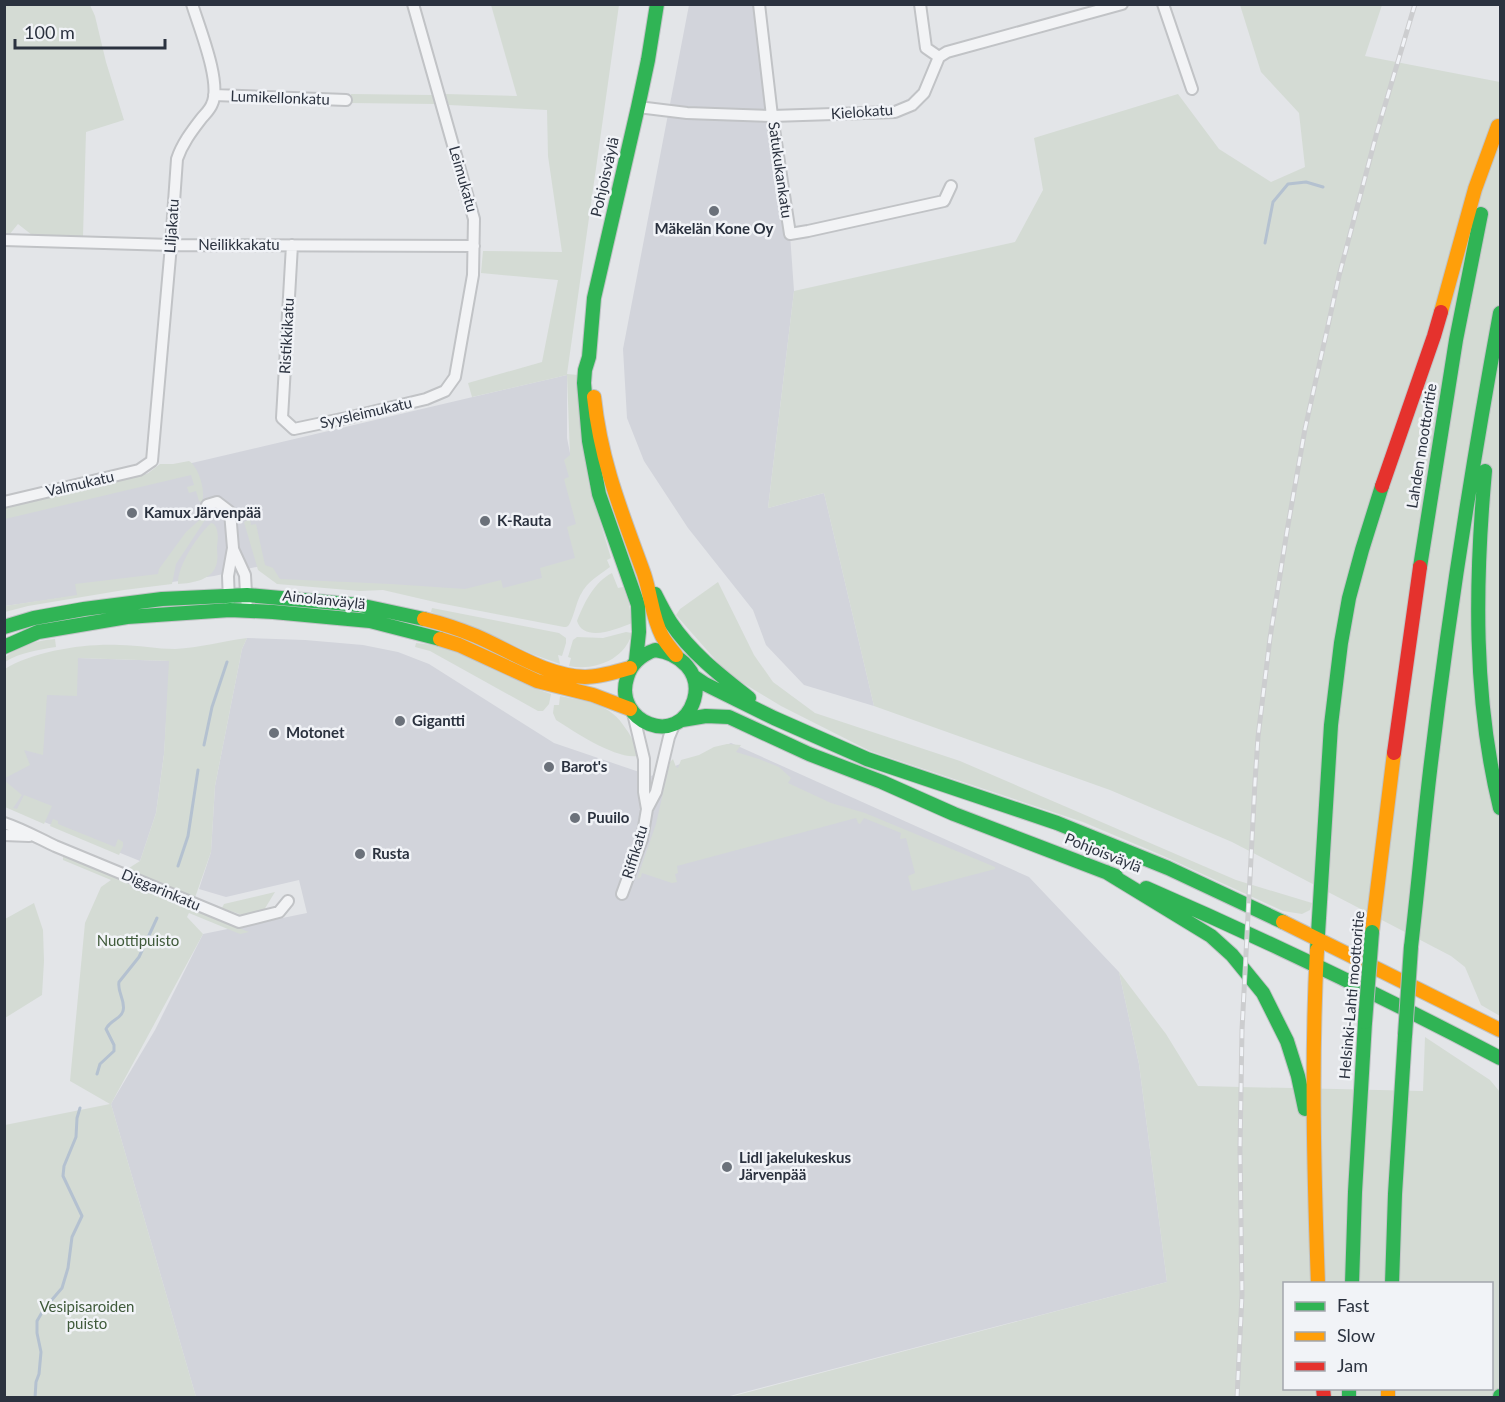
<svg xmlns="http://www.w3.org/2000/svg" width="1505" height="1402" font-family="Lato,sans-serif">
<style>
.built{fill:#d2d4db}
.green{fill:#d4dbd4;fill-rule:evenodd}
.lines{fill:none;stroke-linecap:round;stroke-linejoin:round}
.stream{stroke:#b4c1d0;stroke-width:3}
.street-casing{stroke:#c1c3c6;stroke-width:14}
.fast-casing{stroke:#c1c3c6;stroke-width:16}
.slow-casing{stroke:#c1c3c6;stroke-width:16}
.jam-casing{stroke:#c1c3c6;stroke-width:16}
.street{stroke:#f2f3f5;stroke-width:10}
.fast{stroke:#30b455;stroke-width:14}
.slow{stroke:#ff9f0a;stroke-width:14}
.jam{stroke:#e5322d;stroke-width:14}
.rail-casing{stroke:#cccdcf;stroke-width:5}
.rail{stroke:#f1f3f7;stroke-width:3;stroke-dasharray:9;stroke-linecap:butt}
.fast-bridge-casing{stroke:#b5b8bc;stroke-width:16;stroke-linecap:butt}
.fast-bridge{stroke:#30b455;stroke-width:14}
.poi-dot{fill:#6b717a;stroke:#f1f3f7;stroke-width:2}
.labels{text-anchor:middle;stroke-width:5;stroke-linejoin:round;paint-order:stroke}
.street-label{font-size:15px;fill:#2b323f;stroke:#f1f3f7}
.poi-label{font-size:15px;font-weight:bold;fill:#2b323f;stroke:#f1f3f7;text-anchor:start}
.park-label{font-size:15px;fill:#3f5a3a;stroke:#f1f3f7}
</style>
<rect width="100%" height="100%" fill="#e3e5e8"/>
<path class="built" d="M 689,5 L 756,5 L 790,234 L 794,291 L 768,508 L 824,493 L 874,706 L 804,685 L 766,645 L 753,610 L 688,528 L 644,461 L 627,418 L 623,349 Z
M 567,375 L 567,438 L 592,564 L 488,594 L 283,581 L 267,572 L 261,566 L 214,576 L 5,606 L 4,507 Z
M 247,638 L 305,640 L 363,645 L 398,652 L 429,664 L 554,743 L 651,776 L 731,743 L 1029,877 L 1119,972 L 1139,1064 L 1167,1282 L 726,1397 L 196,1397 L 111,1104 L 155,1030 L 203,934 L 307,913 L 299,880 L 226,897 L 199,889 L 211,852 L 215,786 L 242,649 Z
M 78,658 L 170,661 L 164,754 L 156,813 L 140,861 L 5,806 L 5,745 Z"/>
<path class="green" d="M 4,5 L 90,5 L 95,16 L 106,62 L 124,120 L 86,132 L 83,236 L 32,235 L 18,224 L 9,235 L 5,235 Z
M 491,5 L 619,5 L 567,374 L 578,375 L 583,445 L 589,485 L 611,558 L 607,560 L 610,567 C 599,575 587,582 581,594 C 577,600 572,623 568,626 C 567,627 565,627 564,627 L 439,603 L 383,590 L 360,591 L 277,584 L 258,570 L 244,522 L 250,519 L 251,525 L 256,524 L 265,565 L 273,568 L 280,579 L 391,584 L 465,589 L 501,580 L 503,588 L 542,578 L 540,568 L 575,558 L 567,527 L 576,524 L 564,479 L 569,477 L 564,460 L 570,455 L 567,375 L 472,397 L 468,383 L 542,362 L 558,280 L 481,273 L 483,251 L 562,252 L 548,156 L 547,110 L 449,105 L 445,94 L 517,96 Z
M 1240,5 L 1382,5 L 1365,56 L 1500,82 L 1500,1016 L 1481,1005 L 1465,967 L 1451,956 L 1232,842 L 1110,790 L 874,706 L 824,493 L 768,508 L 794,291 L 1015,242 L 1043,190 L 1034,138 L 1178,94 L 1219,149 L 1271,182 L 1305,167 L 1299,113 L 1261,72 Z
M 351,94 L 432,95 L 435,104 L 351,103 Z
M 189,461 C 199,467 206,492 202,502 L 199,501 L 196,491 L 189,493 L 187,487 L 194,485 L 191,475 L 5,519 L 4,506 L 147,474 L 160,464 L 173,464 Z
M 204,516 L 205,520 L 176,564 L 172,584 L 124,590 L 28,606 L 5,612 L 5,606 L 77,595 L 75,584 L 158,574 L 159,569 L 186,532 Z
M 211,523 L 214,524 C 219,531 218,538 217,547 C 217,552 218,557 217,562 C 214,580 193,583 178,584 C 177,566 198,535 211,523 Z
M 612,573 L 618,588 L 623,587 L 629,604 L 632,623 C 617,629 584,643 577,621 C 584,603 594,582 612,573 Z
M 718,582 L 754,655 L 773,682 L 815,713 L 960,761 L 1236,880 L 1312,903 L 1310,910 L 1302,914 L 1283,911 L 1159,854 L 1083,822 L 870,751 L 781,706 L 728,674 L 676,615 L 680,609 Z
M 432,608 L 559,633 L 566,638 L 566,643 L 562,656 L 558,655 L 560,664 L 532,654 L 476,628 L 431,612 Z
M 626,632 L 632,633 C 625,660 594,671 569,666 L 571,658 L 568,657 L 573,640 L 577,637 L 603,638 Z
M 247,638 L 242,649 L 215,786 L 211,852 L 191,909 L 249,932 L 240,934 L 189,913 L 187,917 L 203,934 L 111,1104 L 196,1397 L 4,1397 L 5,1125 L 110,1104 L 70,1081 L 85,923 L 101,887 L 111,880 L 63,860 L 63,856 L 115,877 L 140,861 L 156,813 L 164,754 L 169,661 L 78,658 L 77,696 L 47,695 L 43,755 L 24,750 L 30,765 L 5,778 L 5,669 C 33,651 86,643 120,645 C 138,645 157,649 175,649 C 199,648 224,641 247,638 Z
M 55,639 L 56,647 C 38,650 21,652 5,662 L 5,657 C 22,645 34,641 55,639 Z
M 416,643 C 425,644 435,645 443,648 C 481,659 514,683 551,694 L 549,704 L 543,711 L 538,711 L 430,651 L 415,647 Z
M 560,696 C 588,702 610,703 626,729 C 632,737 636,746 637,756 C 615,759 575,732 556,720 L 553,713 L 554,705 L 559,705 Z
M 727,744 L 741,745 L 736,752 L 759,759 L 779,767 L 791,778 L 788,783 L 831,803 L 865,813 L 995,867 L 995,869 L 912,891 L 908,876 L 915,873 L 906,838 L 900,839 L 901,833 L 864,818 L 860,824 L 858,823 L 856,818 L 677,866 L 678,873 L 675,874 L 677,882 L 672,883 L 642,873 L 641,877 L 637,879 L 656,824 L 670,762 L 673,759 L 676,767 L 678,768 L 681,760 L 699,755 L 714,747 Z
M 5,781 L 22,795 L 13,808 L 17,809 L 24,795 L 52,806 L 44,824 L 5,807 Z
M 53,819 L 58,821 L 58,824 L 115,847 L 118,839 L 123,842 L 123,846 L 119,855 L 50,826 Z
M 275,892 L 264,910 L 242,915 L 222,908 L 224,904 Z
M 34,903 L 43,930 L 44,961 L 42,995 L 5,1018 L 5,919 Z
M 1119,972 L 1166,1034 L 1198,1086 L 1423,1091 L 1425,1037 L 1490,1080 L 1500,1092 L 1500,1397 L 726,1398 L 1167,1282 L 1139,1064 ZM 1284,1284 L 1492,1284 L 1492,1388 L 1284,1388 Z"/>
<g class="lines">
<path class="stream" d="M 1265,243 L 1273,202 L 1288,184 L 1306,182 L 1323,187
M 204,745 L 212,707 L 227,662
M 178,866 L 188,836 L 198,770
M 97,1074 L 100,1064 L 114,1051 L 114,1045 L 106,1029 C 110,1020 121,1019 123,1011 C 126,1001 117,992 119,982 L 139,957 L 157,918
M 35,1398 L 36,1382 L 39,1374 L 41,1352 L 37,1333 L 37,1321 L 44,1309 L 62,1288 L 68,1268 L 72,1237 L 82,1216 L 63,1176 L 64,1166 L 76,1137 L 77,1118 L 80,1108"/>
<defs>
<path id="street" d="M 759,4 L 772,116 L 790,234 L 808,231 L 944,201 L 951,186
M 920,4 L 926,48 L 939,57
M 1163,4 L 1192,89
M 214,95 L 346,100
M 638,107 L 687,113 L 772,116 L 895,112 L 912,105 L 924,93 L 939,57 L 947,52 L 1122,4
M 4,240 L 171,245 L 474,246
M 292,245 L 282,418 L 294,429 L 351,417 L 426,399 L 445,391 L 455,377 L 473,275 L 474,219 L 413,4
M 4,502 L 139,470 L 152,461 L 171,245 L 177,159 C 182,144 191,132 201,119 C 204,115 210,110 212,104 C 222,83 199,27 192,4
M 207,505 L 217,502 L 230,512 L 233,548 L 228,576 L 229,601
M 233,549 L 245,575 L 247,611
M 633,713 L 644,759 L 644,792 L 647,809
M 4,823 C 22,829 38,838 55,846 L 239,922 L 279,912 L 288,901
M 4,835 L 29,836
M 622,894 L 642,839 L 647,809 L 656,792 L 669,737 L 674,725"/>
<path id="fast" d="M 1485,471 C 1475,583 1473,698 1500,808
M 1420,567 L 1456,340 L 1481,214
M 655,594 C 660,604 665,614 671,623 C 691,653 721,676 749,698
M 4,627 L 34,618 L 84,609 L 162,599 L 247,595 L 359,605 L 424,619
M 4,647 L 38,632 L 127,617 L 230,610 L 273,612 L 370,621 L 440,639
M 655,650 C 680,653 702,673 694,700 C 678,750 613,721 627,678 C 631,663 641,655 655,650 Z
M 636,660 L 639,632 L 638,605 L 599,494 L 589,441 L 584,383 L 585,370 L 589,357 L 594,298 L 638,107 L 648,60 L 657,4
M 693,676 L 705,684 L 774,718 L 867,759 L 1057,823 L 1168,868 L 1283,922
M 682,720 L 706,716 L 729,717 L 809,754 L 882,782 L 954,814 L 1116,876
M 1106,872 L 1211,936 L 1232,955 L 1263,993 L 1287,1041 L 1298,1076 L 1305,1109
M 1146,888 C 1266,940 1384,997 1500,1058
M 1411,947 C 1418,888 1423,830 1430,771 C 1448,618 1472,465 1500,313
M 1317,950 L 1331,725 L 1341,643 L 1349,598 L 1362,550 L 1382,486
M 1352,1284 L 1355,1192 L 1365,1022
M 1392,1284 L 1395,1194 L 1405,1035
M 1349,1388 L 1349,1398
M 1500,1396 L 1500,1398"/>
<path id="slow" d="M 1441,312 L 1475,189 L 1498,126
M 594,397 C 601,463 622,513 644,574 C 651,595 652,617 662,636 C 666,643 671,649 676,655
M 424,619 C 441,623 459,629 476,636 C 511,651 546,676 585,677 C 600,677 615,672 630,668
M 440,639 L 459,645 L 537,681 L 593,695 L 630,709
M 1283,922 L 1500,1030
M 1372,932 L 1394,753
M 1317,950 C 1311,1061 1314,1173 1318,1284
M 1388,1388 L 1388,1398"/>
<path id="jam" d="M 1382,486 L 1434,336 L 1441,312
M 1394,753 L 1420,567
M 1323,1388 L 1324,1398"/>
</defs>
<use href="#street" class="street-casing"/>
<use href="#fast" class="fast-casing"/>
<use href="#slow" class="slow-casing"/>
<use href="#jam" class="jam-casing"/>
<use href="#street" class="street"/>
<use href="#fast" class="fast"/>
<use href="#slow" class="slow"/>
<use href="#jam" class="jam"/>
<defs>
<path id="rail" d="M 1237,1398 L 1242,1295 L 1240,1149 L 1242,1030 L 1255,782 L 1258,737 L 1270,638 L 1287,531 L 1305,429 L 1339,276 L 1377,132 L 1415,4"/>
</defs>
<use href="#rail" class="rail-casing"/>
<use href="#rail" class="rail"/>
<defs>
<path id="fast-bridge" d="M 1365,1022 L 1372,932
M 1405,1035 L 1411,947"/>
</defs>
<use href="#fast-bridge" class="fast-bridge-casing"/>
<use href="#fast-bridge" class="fast-bridge"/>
</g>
<g class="poi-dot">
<circle cx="714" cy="211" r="6"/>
<circle cx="132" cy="513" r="6"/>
<circle cx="485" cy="521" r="6"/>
<circle cx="400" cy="721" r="6"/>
<circle cx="274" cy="733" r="6"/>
<circle cx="549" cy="767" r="6"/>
<circle cx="575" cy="818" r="6"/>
<circle cx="360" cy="854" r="6"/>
<circle cx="727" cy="1167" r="6"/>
</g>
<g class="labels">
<g class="street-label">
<text transform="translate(280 98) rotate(2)" y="5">Lumikellonkatu</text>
<text transform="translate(862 112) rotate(-4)" y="5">Kielokatu</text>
<text transform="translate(780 170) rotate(82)" y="5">Satukukankatu</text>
<text transform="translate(605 177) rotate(-77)" y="5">Pohjoisväylä</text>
<text transform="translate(463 179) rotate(74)" y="5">Leimukatu</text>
<text transform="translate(172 226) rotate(-86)" y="5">Liljakatu</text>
<text x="239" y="250">Neilikkakatu</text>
<text transform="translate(287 336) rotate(-87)" y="5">Ristikkikatu</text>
<text transform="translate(366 413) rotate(-13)" y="5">Syysleimukatu</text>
<text transform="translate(1422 446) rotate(-81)" y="5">Lahden moottoritie</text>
<text transform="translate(80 484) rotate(-13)" y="5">Valmukatu</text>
<text transform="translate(324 600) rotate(6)" y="5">Ainolanväylä</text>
<text transform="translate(635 852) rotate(-73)" y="5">Riffikatu</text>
<text transform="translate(1103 853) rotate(22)" y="5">Pohjoisväylä</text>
<text transform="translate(161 890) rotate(23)" y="5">Diggarinkatu</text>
<text transform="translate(1352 995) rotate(-85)" y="5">Helsinki-Lahti moottoritie</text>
</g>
<g class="poi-label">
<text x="714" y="234" text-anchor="middle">Mäkelän Kone Oy</text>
<text x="144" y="518">Kamux Järvenpää</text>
<text x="497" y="526">K-Rauta</text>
<text x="412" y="726">Gigantti</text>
<text x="286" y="738">Motonet</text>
<text x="561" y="772">Barot's</text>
<text x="587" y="823">Puuilo</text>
<text x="372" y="859">Rusta</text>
<text x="739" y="1163">Lidl jakelukeskus<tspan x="739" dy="17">Järvenpää</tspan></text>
</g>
<g class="park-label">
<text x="138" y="946">Nuottipuisto</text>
<text x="87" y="1312">Vesipisaroiden<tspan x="87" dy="17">puisto</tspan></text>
</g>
</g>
<rect width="1505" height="1402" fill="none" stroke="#2b323f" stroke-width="12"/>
<rect x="1283" y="1282" width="210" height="108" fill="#f1f3f7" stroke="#a2a6ad" stroke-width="1.5"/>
<rect x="1295" y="1302" width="30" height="9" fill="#30b455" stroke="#a2a6ad" stroke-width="1.5"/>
<text x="1337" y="1312" font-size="18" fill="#2b323f">Fast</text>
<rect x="1295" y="1332" width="30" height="9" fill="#ff9f0a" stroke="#a2a6ad" stroke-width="1.5"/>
<text x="1337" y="1342" font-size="18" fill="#2b323f">Slow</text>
<rect x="1295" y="1362" width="30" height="9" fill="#e5322d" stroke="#a2a6ad" stroke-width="1.5"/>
<text x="1337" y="1372" font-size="18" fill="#2b323f">Jam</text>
<path d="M15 39v9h150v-9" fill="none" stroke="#2b323f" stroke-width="3"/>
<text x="24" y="39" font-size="18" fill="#2b323f" stroke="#f1f3f7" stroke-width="4.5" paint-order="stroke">100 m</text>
</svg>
